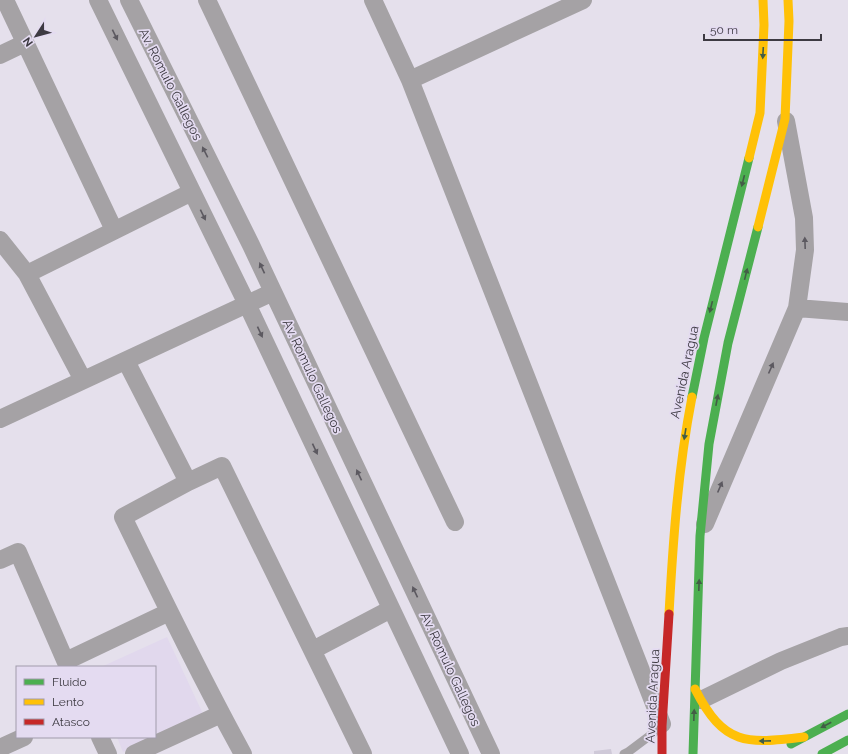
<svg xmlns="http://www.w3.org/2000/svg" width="848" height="754" font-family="Raleway,sans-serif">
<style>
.built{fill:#e1d8ed}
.building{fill:#cfc9d8}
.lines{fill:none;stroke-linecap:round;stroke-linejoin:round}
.lane{stroke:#a5a2a5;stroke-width:9}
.street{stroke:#a5a2a5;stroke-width:18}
.fast{stroke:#4caf50;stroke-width:9}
.slow{stroke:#ffc107;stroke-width:9}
.jam{stroke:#c62828;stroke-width:9}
.oneway{fill:#5c5960}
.oneway2{fill:#425d46}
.labels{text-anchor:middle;stroke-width:3.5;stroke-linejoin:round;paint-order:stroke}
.street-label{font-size:13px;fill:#3d3a42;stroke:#e4dbf1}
</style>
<rect width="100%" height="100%" fill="#e5e0ec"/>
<path class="built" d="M 167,637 L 203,714 L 123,752 L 117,737 L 155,737 L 155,667 L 101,667 Z"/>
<path class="building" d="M 611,749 L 612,754 L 594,754 L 594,751 Z"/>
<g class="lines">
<path class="lane" d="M 624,754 L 628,752 L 660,728"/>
<path class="street" d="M 5,0 L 114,230
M 98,0 L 247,304 L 460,754
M 129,0 L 251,245 L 491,754
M 207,0 L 455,522
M 373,0 L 410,80 L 662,724
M 0,55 L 25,43
M 410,80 L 583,0
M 0,240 L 27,274 L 192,192
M 27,274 L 83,380
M 797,308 L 848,312
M 126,361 L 188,482
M 0,419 L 273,292
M 705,524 L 797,308 L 805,250 L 804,218 L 786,121
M 0,560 L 18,552 L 68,667
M 313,650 L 391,609
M 66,661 L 169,612
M 701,700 L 781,661 L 841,637 L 848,636
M 100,737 L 108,754
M 0,748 L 24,737
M 134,754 L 221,714
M 243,754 C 200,676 162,597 123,517 L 188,482 L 222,466 L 363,754"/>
<path class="fast" d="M 692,397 L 704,338 L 749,158
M 791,744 L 848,714
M 693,754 L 700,536 L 709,444 L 728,343 L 758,227
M 822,754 L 848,740"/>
<path class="slow" d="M 749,158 L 760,113 L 764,25 L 763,0
M 758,227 L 785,119 L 789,21 L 788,0
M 669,614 C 673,541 678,469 692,397
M 695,689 C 724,746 746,744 804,737"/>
<path class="jam" d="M 662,754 L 662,726 L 669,614"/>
</g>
<defs><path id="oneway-solid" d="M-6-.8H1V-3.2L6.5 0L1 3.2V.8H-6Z"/></defs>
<g class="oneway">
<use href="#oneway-solid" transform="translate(115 35) rotate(64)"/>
<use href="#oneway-solid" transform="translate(205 152) rotate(-117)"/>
<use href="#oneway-solid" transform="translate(203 215) rotate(64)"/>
<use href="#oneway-solid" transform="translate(805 243) rotate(-92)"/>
<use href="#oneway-solid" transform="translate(262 268) rotate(-115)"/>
<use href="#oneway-solid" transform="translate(260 332) rotate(65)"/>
<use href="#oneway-solid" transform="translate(771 368) rotate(-66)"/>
<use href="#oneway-solid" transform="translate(315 449) rotate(65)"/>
<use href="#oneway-solid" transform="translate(359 475) rotate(-115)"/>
<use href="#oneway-solid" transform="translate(720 487) rotate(-67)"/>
<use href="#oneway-solid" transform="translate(415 592) rotate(-115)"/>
</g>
<g class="oneway2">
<use href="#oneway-solid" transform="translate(763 53) rotate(93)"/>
<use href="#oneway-solid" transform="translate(743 181) rotate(104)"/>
<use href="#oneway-solid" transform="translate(746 274) rotate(-76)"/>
<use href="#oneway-solid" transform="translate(711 307) rotate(104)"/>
<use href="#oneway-solid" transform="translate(717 400) rotate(-79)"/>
<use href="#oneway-solid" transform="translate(685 434) rotate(99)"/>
<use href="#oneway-solid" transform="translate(699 585) rotate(-88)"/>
<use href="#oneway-solid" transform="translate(694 715) rotate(-88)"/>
<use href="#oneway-solid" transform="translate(826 725) rotate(152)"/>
<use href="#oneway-solid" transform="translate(765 741) rotate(179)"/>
</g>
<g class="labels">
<g class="street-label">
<text transform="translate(171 84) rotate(63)" y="5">Av. Romulo Gallegos</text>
<text transform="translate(684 372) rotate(-78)" y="5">Avenida Aragua</text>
<text transform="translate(313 376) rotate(65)" y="5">Av. Romulo Gallegos</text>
<text transform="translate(451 669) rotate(65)" y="5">Av. Romulo Gallegos</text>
<text transform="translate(652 696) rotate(-87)" y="5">Avenida Aragua</text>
</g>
</g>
<rect x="16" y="666" width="140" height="72" fill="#e4dbf1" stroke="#a19bab"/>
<rect x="24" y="679" width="20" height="6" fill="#4caf50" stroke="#a19bab"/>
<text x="52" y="686" font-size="12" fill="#3d3a42">Fluido</text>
<rect x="24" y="699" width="20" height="6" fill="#ffc107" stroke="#a19bab"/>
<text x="52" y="706" font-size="12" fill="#3d3a42">Lento</text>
<rect x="24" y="719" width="20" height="6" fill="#c62828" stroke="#a19bab"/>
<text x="52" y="726" font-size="12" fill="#3d3a42">Atasco</text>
<g transform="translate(36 36) rotate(234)" stroke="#e4dbf1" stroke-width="3" paint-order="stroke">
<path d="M0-3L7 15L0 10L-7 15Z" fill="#3d3a42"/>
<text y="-6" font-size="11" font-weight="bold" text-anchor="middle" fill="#3d3a42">N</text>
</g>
<path d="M704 34v6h117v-6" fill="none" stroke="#3d3a42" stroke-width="2"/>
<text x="710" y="34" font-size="12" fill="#3d3a42" stroke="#e4dbf1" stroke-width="3" paint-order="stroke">50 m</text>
</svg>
